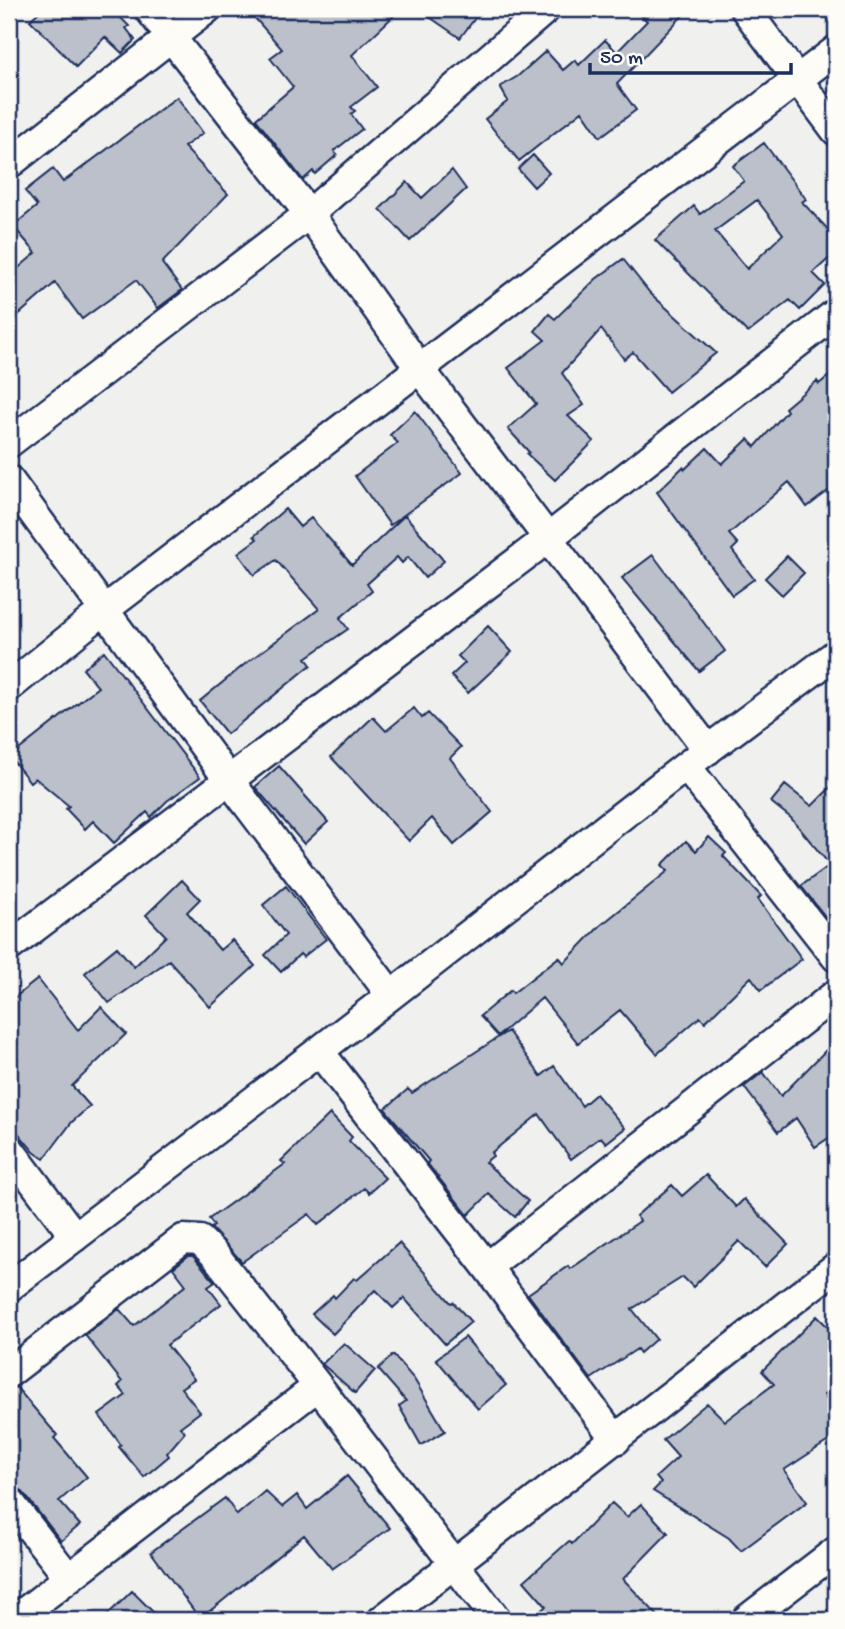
<svg xmlns="http://www.w3.org/2000/svg" width="845" height="1629" font-family="'Gochi Hand',sans-serif">
<style>
.building{fill:#bbc0ca;stroke:#1b2f5e;stroke-width:2;fill-rule:evenodd}
.lines{fill:none;stroke-linecap:round;stroke-linejoin:round}
.minor-casing{stroke:#1b2f5e;stroke-width:33}
.minor{stroke:#fdfcf7;stroke-width:28}
</style>
<rect width="100%" height="100%" fill="#f0f0ee"/>
<filter id="ink" filterUnits="userSpaceOnUse"><feTurbulence type="fractalNoise" baseFrequency=".0143" numOctaves="2"/><feDisplacementMap in="SourceGraphic" scale="14" xChannelSelector="R" yChannelSelector="G"/><feConvolveMatrix kernelMatrix="1 2 1 2 8 2 1 2 1" color-interpolation-filters="sRGB"/></filter>
<g filter="url(#ink)">
<path class="building" d="M 42,9 L 112,9 L 129,26 L 126,28 L 135,40 L 122,53 L 105,37 L 76,67 L 30,20 Z
M 247,9 L 401,9 L 352,55 L 377,87 L 351,107 L 355,111 L 351,114 L 362,129 L 334,151 L 337,155 L 315,174 L 313,171 L 303,180 L 256,119 L 293,87 L 270,58 L 282,49 Z
M 418,9 L 482,9 L 460,38 Z
M 635,9 L 689,9 L 617,84 L 636,110 L 600,137 L 582,111 L 519,161 L 485,119 L 508,101 L 500,87 L 518,76 L 546,51 L 563,70 L 575,60 L 579,65 L 605,40 L 617,52 L 647,21 Z
M 177,97 L 203,133 L 184,147 L 228,194 L 162,263 L 182,290 L 158,308 L 136,280 L 82,319 L 55,283 L 9,323 L 9,276 L 36,253 L 13,226 L 37,206 L 25,191 L 53,169 L 63,182 Z
M 764,143 L 806,199 L 802,202 L 836,238 L 836,252 L 813,273 L 825,285 L 800,310 L 790,300 L 748,333 L 655,240 L 694,206 L 700,214 L 744,181 L 733,166 ZM 757,200 L 783,234 L 747,269 L 715,231 Z
M 533,155 L 549,173 L 534,187 L 518,169 Z
M 452,170 L 466,189 L 410,241 L 380,209 L 407,182 L 422,198 Z
M 623,259 L 650,293 L 716,353 L 668,392 L 633,352 L 624,359 L 601,329 L 562,373 L 584,405 L 568,416 L 594,441 L 555,480 L 527,454 L 529,452 L 508,429 L 536,404 L 508,368 L 545,340 L 535,331 L 549,314 L 555,319 L 596,279 Z
M 836,370 L 836,485 L 807,507 L 789,482 L 729,534 L 738,544 L 732,550 L 754,579 L 732,595 L 657,492 L 683,467 L 685,469 L 707,448 L 722,464 L 748,439 L 755,447 L 787,411 L 785,408 L 817,381 L 819,384 Z
M 415,411 L 462,473 L 390,525 L 355,476 L 398,443 L 390,435 Z
M 285,509 L 300,527 L 311,518 L 352,565 L 405,515 L 444,561 L 425,578 L 408,557 L 402,563 L 397,557 L 367,584 L 372,591 L 340,618 L 348,629 L 306,658 L 311,665 L 227,734 L 200,701 L 245,664 L 319,609 L 276,560 L 254,575 L 238,553 L 257,539 L 254,536 Z
M 653,555 L 725,651 L 699,671 L 622,578 Z
M 787,556 L 804,573 L 782,595 L 765,578 Z
M 488,626 L 512,652 L 468,693 L 451,676 L 465,663 L 458,656 Z
M 104,651 L 200,777 L 167,801 L 151,817 L 147,812 L 114,843 L 93,821 L 85,829 L 66,809 L 69,806 L 35,778 L 30,782 L 10,757 L 98,687 L 83,669 Z
M 414,708 L 422,718 L 428,713 L 461,747 L 450,758 L 492,812 L 454,845 L 432,818 L 409,841 L 331,757 L 373,717 L 386,731 Z
M 279,766 L 328,822 L 304,844 L 255,787 Z
M 836,782 L 836,930 L 801,886 L 830,865 L 791,818 L 771,802 L 785,785 L 812,806 Z
M 709,837 L 726,853 L 723,856 L 761,896 L 758,899 L 802,959 L 761,990 L 751,977 L 705,1022 L 700,1017 L 657,1054 L 620,1010 L 578,1043 L 542,998 L 498,1036 L 480,1016 L 511,990 L 513,993 L 559,957 L 564,963 L 600,926 L 668,871 L 662,865 L 686,841 L 696,851 Z
M 182,880 L 200,899 L 187,912 L 220,950 L 232,940 L 255,966 L 210,1007 L 169,960 L 109,1003 L 85,973 L 117,947 L 134,967 L 166,936 L 146,915 Z
M 286,886 L 326,939 L 303,957 L 300,954 L 281,972 L 265,955 L 286,935 L 263,905 Z
M 38,979 L 78,1030 L 101,1007 L 126,1034 L 72,1086 L 90,1106 L 72,1122 L 44,1159 L 34,1152 L 9,1122 L 9,1002 Z
M 508,1031 L 541,1076 L 554,1066 L 582,1106 L 596,1094 L 625,1128 L 606,1143 L 601,1137 L 571,1159 L 539,1114 L 491,1153 L 493,1156 L 485,1162 L 528,1201 L 515,1217 L 489,1194 L 468,1215 L 427,1163 L 429,1161 L 385,1109 L 408,1089 L 412,1093 Z
M 836,1040 L 836,1133 L 815,1147 L 796,1118 L 778,1132 L 744,1087 L 763,1072 L 781,1096 Z
M 330,1114 L 352,1137 L 349,1141 L 385,1178 L 369,1193 L 364,1188 L 318,1225 L 309,1214 L 242,1262 L 211,1228 L 214,1226 L 209,1219 L 285,1164 L 281,1161 Z
M 706,1175 L 736,1207 L 744,1199 L 788,1244 L 765,1267 L 739,1241 L 693,1287 L 683,1277 L 632,1309 L 656,1339 L 640,1353 L 637,1349 L 591,1379 L 528,1294 L 568,1266 L 570,1269 L 640,1221 L 636,1216 L 672,1185 L 682,1196 Z
M 399,1243 L 451,1303 L 453,1302 L 471,1322 L 445,1344 L 404,1298 L 393,1308 L 375,1290 L 333,1334 L 312,1314 L 333,1295 L 335,1298 L 354,1278 L 357,1280 Z
M 188,1256 L 193,1256 L 215,1282 L 208,1287 L 221,1304 L 167,1345 L 194,1379 L 181,1388 L 200,1412 L 180,1427 L 185,1432 L 167,1453 L 169,1456 L 144,1477 L 119,1447 L 121,1445 L 99,1415 L 126,1395 L 118,1386 L 122,1382 L 85,1335 L 119,1309 L 134,1326 L 186,1285 L 173,1268 Z
M 817,1316 L 836,1335 L 836,1383 L 824,1395 L 836,1414 L 836,1436 L 784,1470 L 807,1502 L 741,1551 L 729,1538 L 653,1491 L 661,1483 L 656,1477 L 678,1457 L 663,1440 L 707,1403 L 725,1421 L 774,1384 L 762,1371 Z
M 465,1337 L 506,1385 L 478,1409 L 436,1359 Z
M 344,1343 L 375,1370 L 355,1393 L 322,1364 Z
M 393,1355 L 414,1379 L 445,1431 L 421,1445 L 399,1406 L 406,1401 L 378,1369 Z
M 16,1387 L 57,1435 L 54,1438 L 87,1477 L 59,1501 L 80,1525 L 61,1541 L 22,1491 L 9,1481 L 9,1389 Z
M 347,1476 L 390,1528 L 332,1569 L 304,1535 L 200,1619 L 151,1552 L 225,1498 L 237,1515 L 265,1491 L 282,1507 L 297,1495 L 307,1509 Z
M 612,1503 L 627,1517 L 641,1504 L 668,1533 L 623,1579 L 662,1620 L 531,1620 L 546,1606 L 524,1581 L 569,1541 L 572,1544 Z
M 132,1591 L 161,1620 L 102,1620 Z"/>
<g class="lines">
<defs>
<path id="minor" d="M 149,9 L 309,214 L 420,369 L 708,750
M 745,9 L 836,131
M 9,164 L 207,9
M 9,443 L 309,214 L 546,9
M 9,480 L 228,779 L 391,995
M 9,687 L 103,611 L 836,50
M 686,766 L 836,957
M 9,947 L 547,539 L 836,313
M 319,1051 L 487,1267 L 616,1440
M 9,1149 L 75,1237
M 487,1267 L 836,994
M 9,1287 L 319,1051 L 686,766 L 836,654
M 9,1373 L 183,1239 L 200,1240 L 215,1255 L 318,1386 L 497,1620
M 9,1501 L 68,1577
M 14,1620 L 318,1386
M 382,1620 L 836,1267
M 746,1620 L 836,1551"/>
</defs>
<use href="#minor" class="minor-casing"/>
<use href="#minor" class="minor"/>
</g>
</g>
<rect width="845" height="1629" fill="none" stroke="#fdfcf7" stroke-width="35"/>
<rect x="18" y="18" width="810" height="1594" fill="none" stroke="#1b2f5e" stroke-width="2.5" filter="url(#ink)"/>
<path d="M590 63v10h201v-10" fill="none" stroke="#1b2f5e" stroke-width="3.5"/>
<text x="600" y="63" font-size="21" fill="#1b2f5e" stroke="#fdfcf7" stroke-width="5" paint-order="stroke">50 m</text>
</svg>
